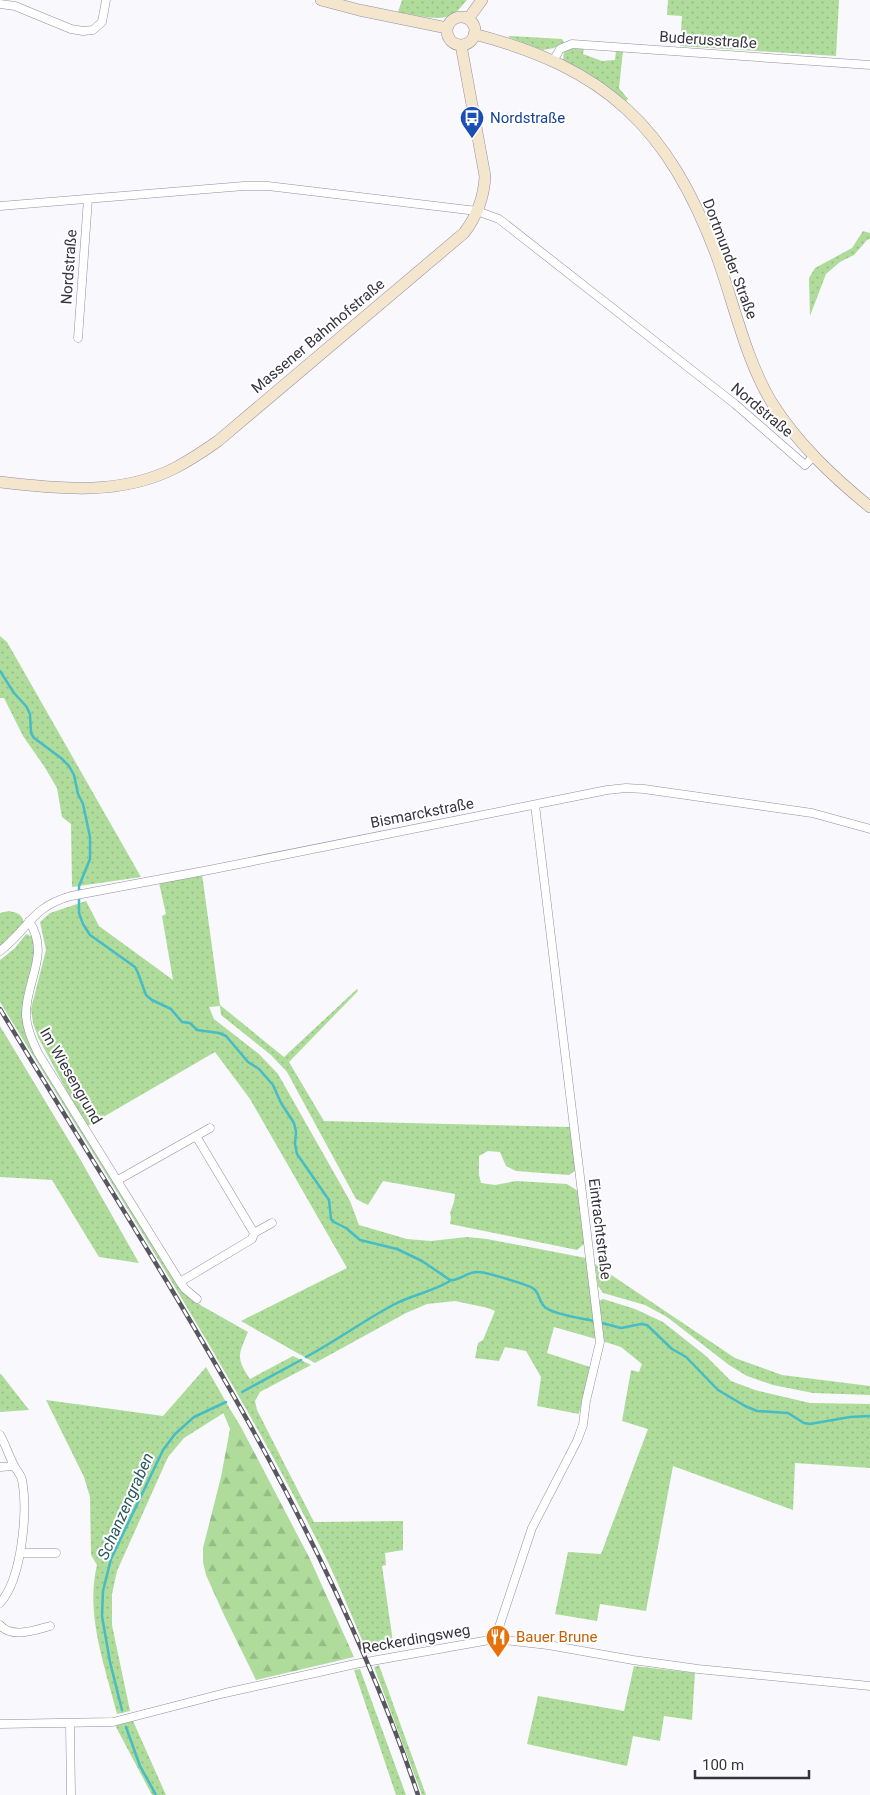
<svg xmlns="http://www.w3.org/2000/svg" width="870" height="1795" font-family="Roboto,sans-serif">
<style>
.green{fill:url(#green-dots)}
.forest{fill:url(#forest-firs)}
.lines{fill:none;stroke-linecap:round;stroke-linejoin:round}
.stream{stroke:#45bcc6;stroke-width:2.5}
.street-casing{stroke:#928ea5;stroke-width:9}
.secondary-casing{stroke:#928ea5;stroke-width:12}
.street{stroke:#fff;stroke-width:8}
.secondary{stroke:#f3e6cc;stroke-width:11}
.rail-casing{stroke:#58565f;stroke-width:4.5}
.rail{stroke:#fff;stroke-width:2.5;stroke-dasharray:8;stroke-linecap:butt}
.labels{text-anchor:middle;stroke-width:4;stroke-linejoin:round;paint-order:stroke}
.street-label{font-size:15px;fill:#35333d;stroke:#fff}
.transit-label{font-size:15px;fill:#164399;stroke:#fff;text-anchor:start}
.food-label{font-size:15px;fill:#c56008;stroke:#fff;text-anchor:start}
.water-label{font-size:16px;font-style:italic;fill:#285a5e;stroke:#fff}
</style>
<defs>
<pattern id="green-dots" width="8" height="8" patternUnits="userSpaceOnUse" patternTransform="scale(1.25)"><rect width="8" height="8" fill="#afdc9b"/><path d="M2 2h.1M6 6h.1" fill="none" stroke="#97bd86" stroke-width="1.8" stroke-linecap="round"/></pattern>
<pattern id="forest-firs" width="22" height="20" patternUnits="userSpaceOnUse" patternTransform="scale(1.25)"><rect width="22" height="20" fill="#afdc9b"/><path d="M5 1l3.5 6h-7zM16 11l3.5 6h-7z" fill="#97bd86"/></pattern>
</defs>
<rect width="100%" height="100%" fill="#f8f8fd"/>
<path class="green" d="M 402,0 L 467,0 C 461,7 455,15 446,17 C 434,20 410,14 398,12 Z
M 668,0 L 839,0 L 836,56 L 680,46 L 682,16 L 667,15 Z
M 510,36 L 562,39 L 564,42 L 554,48 L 543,50 L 508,37 Z
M 572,47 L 584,48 L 583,54 L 602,61 L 615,60 L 616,51 L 623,51 L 619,88 L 628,99 L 626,101 L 601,82 L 563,60 L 564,51 Z
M 863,231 L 870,233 L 870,239 L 867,240 L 854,255 L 840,262 L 826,274 L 810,316 L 809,278 L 815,268 L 852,248 Z
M 0,636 L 7,642 L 141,877 L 72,887 L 71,824 L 62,817 L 57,788 L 44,766 L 23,736 L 4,698 L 0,698 Z
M 202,874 L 220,1005 L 284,1057 L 357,989 L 358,991 L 289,1062 L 324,1121 L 570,1127 L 576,1170 L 569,1175 L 516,1171 L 506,1166 L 500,1152 L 488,1151 L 479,1156 L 479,1175 L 481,1183 L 495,1185 L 516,1181 L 567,1184 L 578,1191 L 585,1243 L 577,1250 L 450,1224 L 451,1217 L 450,1213 L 454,1202 L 455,1194 L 383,1181 L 368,1205 L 356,1199 L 287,1072 L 271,1055 L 221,1015 L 220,1006 L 209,1007 L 214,1019 L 259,1054 L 278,1074 L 350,1201 L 359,1225 L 407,1239 L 431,1241 L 467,1237 L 487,1239 L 586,1258 L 596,1339 L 554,1327 L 547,1353 L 590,1367 L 579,1414 L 537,1406 L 541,1377 L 526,1351 L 505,1347 L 499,1361 L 475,1358 L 478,1343 L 483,1340 L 495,1311 L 488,1308 L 455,1301 L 427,1304 L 406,1313 L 315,1363 L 241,1321 L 347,1268 L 250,1099 L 215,1052 L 86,1127 L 38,1037 L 33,1023 L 31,1009 L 46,950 L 40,922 L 50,913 L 86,901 L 99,926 L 173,980 L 162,916 L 166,914 L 159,883 Z
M 9,911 C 17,913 21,913 24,922 L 0,946 L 0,913 Z
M 26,934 L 34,937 C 40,969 19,1000 25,1032 C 27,1042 36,1054 41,1063 L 184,1293 L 202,1306 L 248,1332 C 239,1354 235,1357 250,1379 L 293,1356 L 311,1365 L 260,1392 L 255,1401 L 257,1410 L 314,1522 L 403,1521 L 403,1550 L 385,1553 L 386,1565 L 382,1566 L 394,1649 L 368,1654 C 353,1619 339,1584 322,1550 C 226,1361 110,1182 0,1002 L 0,960 L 15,948 Z
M 0,1026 L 80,1159 L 139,1263 L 99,1257 L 52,1180 L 0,1177 Z
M 595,1264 L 735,1358 L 782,1375 L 870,1386 L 870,1395 L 813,1393 L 773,1385 L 747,1376 L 729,1365 L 667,1317 L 645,1305 L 603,1293 L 598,1286 Z
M 603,1299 L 635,1309 L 663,1322 L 706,1356 L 731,1381 L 755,1390 L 810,1403 L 870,1404 L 870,1468 L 795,1463 L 793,1510 L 673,1466 L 646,1611 L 600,1604 L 597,1621 L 555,1614 L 568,1552 L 601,1554 L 648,1429 L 622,1421 L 631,1370 L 639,1372 L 642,1364 L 621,1347 L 602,1341 L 599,1301 Z
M 206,1367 L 230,1409 L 184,1438 L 168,1457 L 117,1571 L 112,1594 L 112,1625 L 130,1711 L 117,1714 C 105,1666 85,1614 97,1565 L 91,1555 L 90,1497 L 84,1477 L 46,1400 L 163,1416 Z
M 0,1374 L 1,1374 L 29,1410 L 0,1412 Z
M 379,1665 L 426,1795 L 422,1795 L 374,1667 Z
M 634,1666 L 695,1673 L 692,1720 L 664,1716 L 660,1741 L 633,1736 L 627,1766 L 527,1744 L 538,1696 L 624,1711 Z
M 360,1669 L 406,1795 L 396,1795 L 354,1670 Z
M 133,1721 L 166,1795 L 152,1795 L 116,1727 L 117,1725 Z"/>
<path class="forest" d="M 230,1409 L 241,1427 L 310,1559 L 354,1657 L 256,1680 L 224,1615 L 206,1575 L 203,1562 L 203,1548 L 221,1477 L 230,1429 L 223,1412 Z"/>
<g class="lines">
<path class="stream" d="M 0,671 L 14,693 L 26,706 L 30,714 L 31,733 L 34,738 L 61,758 L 69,766 L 74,775 L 78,794 L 83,804 L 90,837 L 90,859 L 79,886 L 79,913 L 83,924 L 90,935 L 135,967 L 138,973 L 146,995 L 152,1000 L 171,1009 L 182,1022 L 190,1023 L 197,1030 L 219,1033 L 226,1036 L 248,1062 L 259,1069 L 273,1085 L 281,1103 L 294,1123 L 296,1132 L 295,1144 L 297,1154 L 329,1200 L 331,1219 L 334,1222 L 346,1228 L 360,1240 L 397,1249 L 422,1261 L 450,1280 C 460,1281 467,1271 479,1272 C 485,1272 530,1285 534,1289 C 540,1294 539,1303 546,1308 C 556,1315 581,1318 594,1321
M 602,1323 L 621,1328 L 641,1324 L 647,1325 L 672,1349 L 686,1357 L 718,1390 L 745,1406 L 757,1411 L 788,1413 L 804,1423 L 810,1424 L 850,1417 L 870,1416
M 306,1357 C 336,1341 363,1321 393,1305 C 411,1295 432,1292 450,1281
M 242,1392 L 301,1360
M 122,1710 L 110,1662 L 102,1616 L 103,1591 L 111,1559 L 163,1450 L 175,1434 L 194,1417 L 226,1402
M 126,1727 L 140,1766 L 156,1795"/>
<defs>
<path id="street" d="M 0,4 L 15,6 L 71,29 L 83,31 L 93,30 L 102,22 L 106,0
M 553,61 L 560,49 L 572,44 L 870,65
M 0,206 L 244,186 L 268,186 L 477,211 L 499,219 L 735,404 L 805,465 L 813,457
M 78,338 L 88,199
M 29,921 C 51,955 25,981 26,1016 C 27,1029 32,1040 38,1053 L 180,1282 L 185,1289 L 197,1299
M 0,951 C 29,929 31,907 71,896 L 209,870 L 607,790 L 626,788 L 644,789 L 812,813 L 870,829
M 196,1136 L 210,1128
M 118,1180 L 196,1136 L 254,1233 L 252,1239 L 180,1282
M 254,1233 L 272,1223
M 0,1435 C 6,1445 9,1457 15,1467 C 17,1471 21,1475 22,1480 C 28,1511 22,1579 0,1603
M 0,1467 L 14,1466
M 21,1553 L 56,1553
M 0,1625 C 12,1639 35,1630 50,1626
M 495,1639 L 532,1528 L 577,1441 L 583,1425 L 586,1401 L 600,1342 L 535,805
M 70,1723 L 71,1795
M 0,1724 L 113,1722 L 225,1693 L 355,1664 L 495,1639 L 548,1645 L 633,1660 L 698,1669 L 870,1686"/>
<path id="secondary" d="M 321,0 L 359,10 L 447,28
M447 31a14 14 0 1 1 28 0a14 14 0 1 1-28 0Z
M 468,19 L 482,0
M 474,34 C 606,68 668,127 716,254 C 734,303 745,358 772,403 C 798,444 832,476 870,507
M 0,482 C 59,489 120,496 175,468 C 190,460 204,451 218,441 L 464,233 C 477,216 484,198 485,176 L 461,45"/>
</defs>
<use href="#street" class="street-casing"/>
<use href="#secondary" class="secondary-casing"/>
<use href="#street" class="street"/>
<use href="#secondary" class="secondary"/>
<defs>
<path id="rail" d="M 0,1009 C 154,1264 322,1510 418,1795"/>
</defs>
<use href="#rail" class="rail-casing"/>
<use href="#rail" class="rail"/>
</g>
<defs>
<symbol id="bus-pin" viewBox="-11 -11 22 30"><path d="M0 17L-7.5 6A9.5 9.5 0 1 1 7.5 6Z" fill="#1a4fb4" stroke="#fff"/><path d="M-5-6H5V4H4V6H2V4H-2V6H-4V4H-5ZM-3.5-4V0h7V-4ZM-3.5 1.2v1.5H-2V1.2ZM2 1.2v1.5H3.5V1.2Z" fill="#fff"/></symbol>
<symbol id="restaurant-pin" viewBox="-11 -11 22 30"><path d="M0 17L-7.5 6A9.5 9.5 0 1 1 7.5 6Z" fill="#e8710a" stroke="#fff"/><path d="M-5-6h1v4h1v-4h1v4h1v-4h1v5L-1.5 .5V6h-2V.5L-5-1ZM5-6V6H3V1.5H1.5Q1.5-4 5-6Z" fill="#fff"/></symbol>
</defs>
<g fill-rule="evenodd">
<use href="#bus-pin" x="458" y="104" width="28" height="38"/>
<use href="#restaurant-pin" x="484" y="1623" width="28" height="38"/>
</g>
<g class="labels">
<g class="street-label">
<text transform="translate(708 40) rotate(4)" y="5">Buderusstraße</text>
<text transform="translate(730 259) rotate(69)" y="5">Dortmunder Straße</text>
<text transform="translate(69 267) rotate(-86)" y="5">Nordstraße</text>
<text transform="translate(318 336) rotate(-40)" y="5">Massener Bahnhofstraße</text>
<text transform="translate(762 410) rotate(40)" y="5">Nordstraße</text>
<text transform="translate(422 813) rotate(-11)" y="5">Bismarckstraße</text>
<text transform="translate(71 1076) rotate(60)" y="5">Im Wiesengrund</text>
<text transform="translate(600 1229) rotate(83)" y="5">Eintrachtstraße</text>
<text transform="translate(416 1639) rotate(-10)" y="5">Reckerdingsweg</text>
</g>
<g class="transit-label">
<text x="490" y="123">Nordstraße</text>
</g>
<g class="food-label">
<text x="516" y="1642">Bauer Brune</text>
</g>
<g class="water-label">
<text transform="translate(125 1506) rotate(-66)" y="6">Schanzengraben</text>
</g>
</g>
<path d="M695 1770v8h114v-8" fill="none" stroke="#35333d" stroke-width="2.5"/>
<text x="702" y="1770" font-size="15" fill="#35333d" stroke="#ffffff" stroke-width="4" paint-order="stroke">100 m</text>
</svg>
